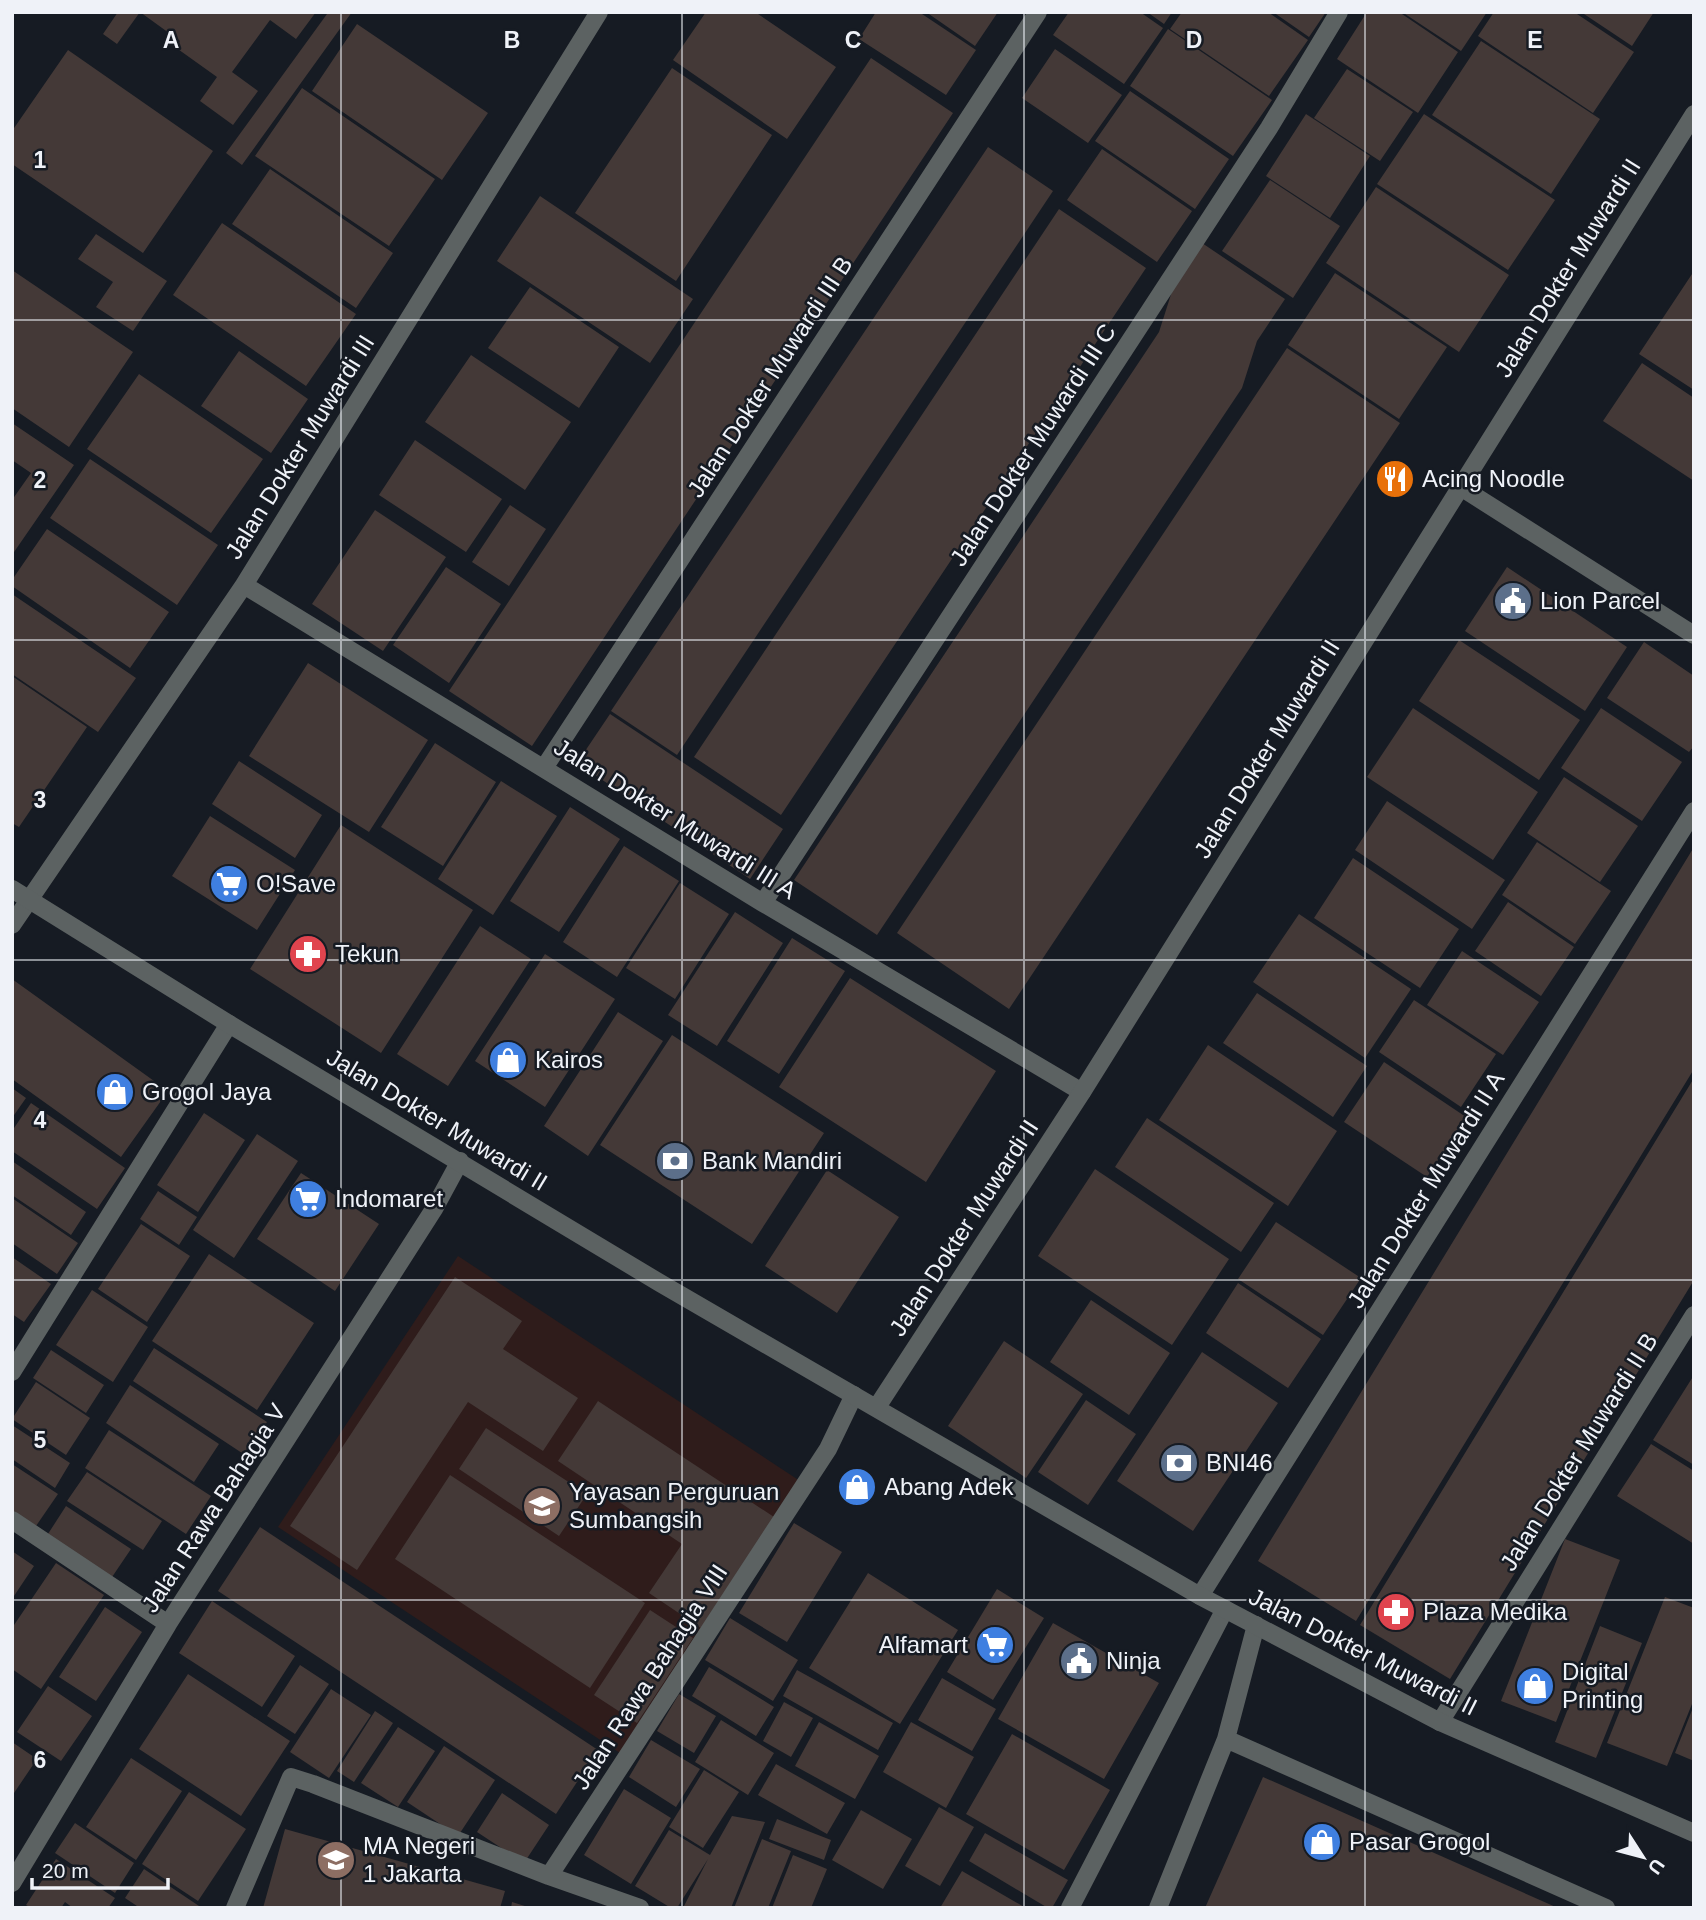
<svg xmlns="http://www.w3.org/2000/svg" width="1706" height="1920" font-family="Helvetica,sans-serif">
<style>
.education{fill:#2f1c1b}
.building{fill:#443937}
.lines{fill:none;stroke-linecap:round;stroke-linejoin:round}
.service{stroke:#5c6262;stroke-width:18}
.minor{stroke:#5c6262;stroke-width:18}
.tertiary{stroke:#5c6262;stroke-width:18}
.grid{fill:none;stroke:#eff2f8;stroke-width:2;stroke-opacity:0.55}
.labels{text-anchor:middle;stroke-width:5;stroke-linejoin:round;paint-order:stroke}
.street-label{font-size:24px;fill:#eff2f8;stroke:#161b23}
.poi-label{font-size:24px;fill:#eff2f8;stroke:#161b23;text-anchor:start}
.grid-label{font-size:23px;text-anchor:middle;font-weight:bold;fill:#eff2f8;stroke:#161b23;stroke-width:5;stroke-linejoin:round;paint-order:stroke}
</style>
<rect width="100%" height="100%" fill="#161b23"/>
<path class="education" d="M 458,1256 L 806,1485 L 626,1757 L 278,1527 Z"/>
<path class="building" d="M 118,12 L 140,12 L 117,44 L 103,34 Z
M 140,12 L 316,12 L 296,39 L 270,20 L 232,72 L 258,91 L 233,125 L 200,101 L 217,77 L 175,47 L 180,41 Z
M 324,12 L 352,12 L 242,165 L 226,153 L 327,14 Z
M 706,12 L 755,12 L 836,67 L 787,139 L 673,60 Z
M 876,12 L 919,12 L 976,50 L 946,95 L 859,39 Z
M 926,12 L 998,12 L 975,46 Z
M 1069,12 L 1140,12 L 1163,28 L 1124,84 L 1053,35 Z
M 1147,12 L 1172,12 L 1164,24 Z
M 1182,12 L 1268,12 L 1308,40 L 1269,96 L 1170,29 Z
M 1273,12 L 1326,12 L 1309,37 Z
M 1367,12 L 1399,12 L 1458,52 L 1418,113 L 1337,59 Z
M 1402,12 L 1487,12 L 1461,51 Z
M 1494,12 L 1574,12 L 1634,52 L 1593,113 L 1478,36 Z
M 1581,12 L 1654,12 L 1632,46 Z
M 357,24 L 488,113 L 442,180 L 312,91 Z
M 1168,29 L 1272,100 L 1233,156 L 1130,86 Z
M 1481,41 L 1600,119 L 1551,194 L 1432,115 Z
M 1055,49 L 1122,95 L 1088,143 L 1022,98 Z
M 68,50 L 213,151 L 143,253 L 12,164 L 12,131 Z
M 871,58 L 953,113 L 532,746 L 449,691 Z
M 672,68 L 772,135 L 676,281 L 575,213 Z
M 1347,69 L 1413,112 L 1380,161 L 1314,118 Z
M 302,88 L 435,179 L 389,246 L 255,156 Z
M 1130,91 L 1229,159 L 1195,209 L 1095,141 Z
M 1306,114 L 1370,156 L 1330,218 L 1266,176 Z
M 1424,114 L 1555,200 L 1508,270 L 1377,184 Z
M 988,147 L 1053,191 L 677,755 L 611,711 Z
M 1102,149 L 1192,211 L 1157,262 L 1067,200 Z
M 270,169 L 393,253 L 356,308 L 232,224 Z
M 1270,180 L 1340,226 L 1293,298 L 1222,251 Z
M 1376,187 L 1509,275 L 1459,352 L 1326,263 Z
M 540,196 L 693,299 L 650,363 L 497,261 Z
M 1059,209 L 1146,268 L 781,815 L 694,757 Z
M 222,223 L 356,314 L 306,386 L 173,295 Z
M 96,234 L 167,281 L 133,331 L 96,307 L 113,282 L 78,259 Z
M 1202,243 L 1285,299 L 1257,341 L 1242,388 L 877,935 L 794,880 L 1159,332 L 1174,285 Z
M 12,270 L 133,352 L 69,447 L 12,408 Z
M 1694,271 L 1694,390 L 1639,354 Z
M 1335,273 L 1447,347 L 1399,419 L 1288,345 Z
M 530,287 L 619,347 L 579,408 L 488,348 Z
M 1287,348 L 1400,423 L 1009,1009 L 897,933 Z
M 239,351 L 308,399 L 271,453 L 201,406 Z
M 471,355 L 571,422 L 525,490 L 425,422 Z
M 1642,363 L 1694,398 L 1694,481 L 1603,421 Z
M 139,374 L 263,459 L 211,533 L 87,449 Z
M 12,423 L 74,465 L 12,555 L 12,500 L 31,473 L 12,460 Z
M 415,440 L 502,499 L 466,552 L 379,495 Z
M 90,459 L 218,545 L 177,605 L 50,518 Z
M 510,505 L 546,529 L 509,586 L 472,562 Z
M 375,510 L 446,557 L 383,651 L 312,604 Z
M 47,529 L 169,612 L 130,668 L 12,586 L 12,580 Z
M 446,567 L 501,604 L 449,683 L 393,645 Z
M 1507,567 L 1627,647 L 1585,711 L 1465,631 Z
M 12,594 L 136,678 L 98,732 L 12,674 Z
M 1459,640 L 1580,720 L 1539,780 L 1419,701 Z
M 1644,642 L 1694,676 L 1694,746 L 1689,752 L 1607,698 Z
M 308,663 L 428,740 L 369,832 L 249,756 Z
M 12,676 L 87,727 L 19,827 L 12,823 Z
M 1413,708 L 1538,792 L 1493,860 L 1367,777 Z
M 1601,708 L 1682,762 L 1642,821 L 1561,768 Z
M 610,714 L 783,829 L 750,879 L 577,763 Z
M 435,743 L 496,782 L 443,866 L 381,827 Z
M 239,761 L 322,815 L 295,858 L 212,804 Z
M 1564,777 L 1638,826 L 1600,882 L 1527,833 Z
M 501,781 L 557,816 L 493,915 L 438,879 Z
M 1387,801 L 1505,880 L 1472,929 L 1355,850 Z
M 570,807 L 620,839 L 559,932 L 510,901 Z
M 210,816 L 295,870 L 257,930 L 172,876 Z
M 341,825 L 473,910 L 381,1053 L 250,969 Z
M 1537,842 L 1611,891 L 1575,944 L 1502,895 Z
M 624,846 L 679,881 L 617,977 L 563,942 Z
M 1694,847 L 1694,1069 L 1356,1621 L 1258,1561 Z
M 1353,858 L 1459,929 L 1420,988 L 1314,918 Z
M 680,883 L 729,914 L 675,999 L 626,968 Z
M 1508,902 L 1574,947 L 1541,996 L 1475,951 Z
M 735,912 L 783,943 L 717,1046 L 668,1015 Z
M 1299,914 L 1411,989 L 1365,1058 L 1253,982 Z
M 480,926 L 531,959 L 448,1086 L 397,1054 Z
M 792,938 L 845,971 L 779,1074 L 727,1041 Z
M 1462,951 L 1539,1002 L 1503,1055 L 1427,1005 Z
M 545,954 L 615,999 L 545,1107 L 475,1061 Z
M 850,978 L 996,1071 L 926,1182 L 779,1087 Z
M 12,979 L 168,1091 L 121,1157 L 12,1079 Z
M 1257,993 L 1367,1066 L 1333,1117 L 1223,1043 Z
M 1414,1000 L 1496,1054 L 1461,1107 L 1379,1052 Z
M 618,1012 L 663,1041 L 588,1156 L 544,1126 Z
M 672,1035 L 824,1133 L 752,1244 L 600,1145 Z
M 1208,1045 L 1337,1131 L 1288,1206 L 1159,1120 Z
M 1384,1062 L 1466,1117 L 1427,1177 L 1344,1122 Z
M 1694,1078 L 1694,1280 L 1450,1679 L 1360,1625 Z
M 12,1088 L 26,1098 L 12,1118 Z
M 31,1103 L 125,1168 L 97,1209 L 12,1151 L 12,1131 Z
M 204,1113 L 245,1140 L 198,1212 L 157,1185 Z
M 1147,1118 L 1274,1203 L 1241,1252 L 1115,1167 Z
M 257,1134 L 298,1161 L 234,1258 L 193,1230 Z
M 12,1161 L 86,1212 L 71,1235 L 12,1195 Z
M 1095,1169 L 1229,1259 L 1172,1345 L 1038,1256 Z
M 827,1170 L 899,1217 L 837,1313 L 765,1266 Z
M 301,1173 L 379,1224 L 335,1291 L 257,1239 Z
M 158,1191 L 197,1217 L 179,1245 L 140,1219 Z
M 12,1198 L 78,1243 L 57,1274 L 12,1243 Z
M 1276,1222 L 1361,1278 L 1323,1335 L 1238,1279 Z
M 141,1224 L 190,1256 L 147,1322 L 98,1289 Z
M 209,1254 L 314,1323 L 257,1410 L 152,1341 Z
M 12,1257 L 51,1284 L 24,1322 L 12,1314 Z
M 455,1277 L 522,1321 L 503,1349 L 578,1398 L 543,1451 L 468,1402 L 357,1570 L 290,1526 Z
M 1238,1283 L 1321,1339 L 1288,1388 L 1206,1333 Z
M 92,1290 L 148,1327 L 113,1382 L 56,1345 Z
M 1091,1300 L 1170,1353 L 1129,1415 L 1050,1362 Z
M 1004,1341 L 1083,1394 L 1026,1478 L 948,1426 Z
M 154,1348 L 267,1422 L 245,1455 L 133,1381 Z
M 51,1350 L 104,1385 L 86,1413 L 33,1378 Z
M 1202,1352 L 1278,1403 L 1193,1531 L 1117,1481 Z
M 1694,1375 L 1694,1465 L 1653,1440 Z
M 36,1382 L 90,1418 L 66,1455 L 12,1419 Z
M 130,1385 L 219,1444 L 194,1482 L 106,1423 Z
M 1086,1400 L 1136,1434 L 1088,1505 L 1038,1472 Z
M 598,1401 L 774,1517 L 701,1628 L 649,1593 L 682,1544 L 558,1461 Z
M 12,1425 L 70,1463 L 55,1488 L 12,1459 Z
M 486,1428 L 587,1494 L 559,1536 L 459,1469 Z
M 109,1430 L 211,1496 L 186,1534 L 85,1468 Z
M 1651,1444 L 1694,1471 L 1694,1544 L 1617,1496 Z
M 12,1464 L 58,1494 L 36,1526 L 12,1511 Z
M 87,1472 L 162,1521 L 143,1550 L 67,1501 Z
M 450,1475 L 645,1603 L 590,1688 L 395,1559 Z
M 66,1506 L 131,1549 L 110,1580 L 46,1537 Z
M 794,1523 L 842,1552 L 787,1642 L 739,1613 Z
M 260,1527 L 598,1750 L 556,1814 L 218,1591 Z
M 1565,1539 L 1620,1560 L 1556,1722 L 1501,1701 Z
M 12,1551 L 34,1566 L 12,1599 Z
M 56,1563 L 104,1595 L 41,1689 L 12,1669 L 12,1628 Z
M 868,1573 L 958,1630 L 900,1724 L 809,1668 Z
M 997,1589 L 1044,1618 L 993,1700 L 947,1672 Z
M 1665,1597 L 1694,1608 L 1694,1699 L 1667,1766 L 1607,1743 Z
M 212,1601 L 295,1656 L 262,1707 L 179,1653 Z
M 105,1607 L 142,1632 L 96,1701 L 59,1677 Z
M 650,1610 L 693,1638 L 637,1723 L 594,1695 Z
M 730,1618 L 798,1660 L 773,1701 L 705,1660 Z
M 1053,1623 L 1159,1683 L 1104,1779 L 998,1719 Z
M 1600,1626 L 1642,1643 L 1596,1758 L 1555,1742 Z
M 300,1665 L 329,1684 L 295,1734 L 267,1716 Z
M 709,1667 L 774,1707 L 756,1736 L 692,1696 Z
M 797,1670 L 893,1723 L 878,1750 L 783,1696 Z
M 188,1674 L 290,1741 L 241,1816 L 139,1749 Z
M 942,1678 L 996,1709 L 972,1751 L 918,1720 Z
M 48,1686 L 92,1716 L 61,1761 L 17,1732 Z
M 331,1689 L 371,1715 L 329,1778 L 290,1752 Z
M 679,1694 L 716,1716 L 694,1753 L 657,1731 Z
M 784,1702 L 813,1718 L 791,1757 L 763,1741 Z
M 1694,1705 L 1694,1761 L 1675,1753 Z
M 375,1711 L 393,1723 L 354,1782 L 337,1771 Z
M 721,1720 L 774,1753 L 748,1795 L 695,1762 Z
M 819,1722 L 879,1756 L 855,1799 L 795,1766 Z
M 911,1722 L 974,1757 L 946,1808 L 883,1772 Z
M 398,1727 L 435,1751 L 398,1807 L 361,1783 Z
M 1012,1734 L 1110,1790 L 1064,1870 L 966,1814 Z
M 651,1740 L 700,1769 L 676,1807 L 629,1777 Z
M 12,1742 L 37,1759 L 12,1796 Z
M 444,1746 L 495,1780 L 458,1836 L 407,1802 Z
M 131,1758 L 182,1791 L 136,1860 L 86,1827 Z
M 776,1764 L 845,1803 L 827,1834 L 758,1795 Z
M 704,1770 L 739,1792 L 703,1848 L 669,1827 Z
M 1263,1777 L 1558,1908 L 1205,1908 Z
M 624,1789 L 671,1818 L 631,1884 L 584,1855 Z
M 189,1792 L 246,1829 L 198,1901 L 142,1864 Z
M 502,1793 L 549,1825 L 524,1863 L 477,1832 Z
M 939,1807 L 974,1827 L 940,1886 L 905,1866 Z
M 861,1810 L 912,1839 L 883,1889 L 832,1860 Z
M 732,1816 L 765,1822 L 731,1908 L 683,1908 L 708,1859 L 677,1908 L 671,1908 L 635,1886 L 669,1830 L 710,1855 Z
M 777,1819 L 831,1840 L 824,1860 L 769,1839 Z
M 75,1823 L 134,1863 L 115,1893 L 55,1853 Z
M 285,1829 L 505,1891 L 500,1908 L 263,1908 Z
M 985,1833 L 1068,1880 L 1052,1908 L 1048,1908 L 969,1861 Z
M 762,1839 L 791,1851 L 768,1908 L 734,1908 Z
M 793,1855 L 827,1869 L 811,1908 L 772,1908 Z
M 56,1859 L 115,1898 L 108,1908 L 73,1908 L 65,1902 L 61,1908 L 31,1908 L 26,1905 Z
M 144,1869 L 202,1908 L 140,1908 L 125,1898 Z
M 962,1871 L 1026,1908 L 940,1908 Z
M 512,1902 L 528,1907 L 528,1908 L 511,1908 Z"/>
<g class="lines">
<path class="service" d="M 1226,1739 L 1606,1908
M 1158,1908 L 1226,1739 L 1256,1625"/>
<path class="minor" d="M 1459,486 L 1694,635
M 244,585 L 763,903 L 1082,1092
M 544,768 L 1038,12
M 763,903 L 1269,128 L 1339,12
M 12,925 L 244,585 L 599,12
M 12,1372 L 229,1024
M 12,1520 L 168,1624
M 1200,1596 L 1694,811
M 1440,1722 L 1694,1315
M 549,1876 L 828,1449 L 854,1395
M 12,1883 L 168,1624 L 434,1209 L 460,1161
M 235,1908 L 291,1777 L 313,1784 L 549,1876 L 640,1908
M 1070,1908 L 1225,1609"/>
<path class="tertiary" d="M 12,889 L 229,1024 L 660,1283 L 1200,1596 L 1440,1722 L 1694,1833
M 877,1407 L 1082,1092 L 1694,114"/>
</g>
<path class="grid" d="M 341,12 L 341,1908M 682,12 L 682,1908M 1024,12 L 1024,1908M 1365,12 L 1365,1908M 12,320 L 1694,320M 12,640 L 1694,640M 12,960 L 1694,960M 12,1280 L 1694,1280M 12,1600 L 1694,1600"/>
<defs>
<symbol id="restaurant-disc" viewBox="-11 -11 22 22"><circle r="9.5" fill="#e8710a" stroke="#161b23"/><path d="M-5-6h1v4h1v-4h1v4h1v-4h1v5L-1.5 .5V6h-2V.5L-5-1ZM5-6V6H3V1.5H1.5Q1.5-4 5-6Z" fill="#fff"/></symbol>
<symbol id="civic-disc" viewBox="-11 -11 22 22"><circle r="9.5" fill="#5c6f8a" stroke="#161b23"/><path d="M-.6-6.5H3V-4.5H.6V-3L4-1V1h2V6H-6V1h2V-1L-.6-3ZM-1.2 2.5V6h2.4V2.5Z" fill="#fff"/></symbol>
<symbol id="supermarket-disc" viewBox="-11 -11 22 22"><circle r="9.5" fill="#3f7fe0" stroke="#161b23"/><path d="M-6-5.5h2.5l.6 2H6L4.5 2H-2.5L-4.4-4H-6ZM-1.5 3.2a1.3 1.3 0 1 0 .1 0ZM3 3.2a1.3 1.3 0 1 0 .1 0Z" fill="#fff"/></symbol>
<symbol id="pharmacy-disc" viewBox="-11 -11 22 22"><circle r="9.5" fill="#e0444e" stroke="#161b23"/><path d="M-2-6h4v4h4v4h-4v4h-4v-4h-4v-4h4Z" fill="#fff"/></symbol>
<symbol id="shop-disc" viewBox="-11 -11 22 22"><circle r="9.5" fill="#3f7fe0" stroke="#161b23"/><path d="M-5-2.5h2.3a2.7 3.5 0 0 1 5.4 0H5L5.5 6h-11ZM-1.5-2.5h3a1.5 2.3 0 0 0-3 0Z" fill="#fff"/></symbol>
<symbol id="bank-disc" viewBox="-11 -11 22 22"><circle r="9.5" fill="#5c6f8a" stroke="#161b23"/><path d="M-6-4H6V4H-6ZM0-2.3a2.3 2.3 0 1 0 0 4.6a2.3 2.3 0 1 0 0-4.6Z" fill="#fff"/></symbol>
<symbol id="school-disc" viewBox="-11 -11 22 22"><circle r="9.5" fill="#8d6e63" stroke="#161b23"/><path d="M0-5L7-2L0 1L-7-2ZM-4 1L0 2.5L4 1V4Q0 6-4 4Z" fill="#fff"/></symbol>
</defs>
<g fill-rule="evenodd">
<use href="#restaurant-disc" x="1373" y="457" width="44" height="44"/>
<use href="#civic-disc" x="1491" y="579" width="44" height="44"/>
<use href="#supermarket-disc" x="207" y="862" width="44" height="44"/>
<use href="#pharmacy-disc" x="286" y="932" width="44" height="44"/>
<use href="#shop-disc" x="486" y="1038" width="44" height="44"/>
<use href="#shop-disc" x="93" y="1070" width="44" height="44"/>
<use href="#bank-disc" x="653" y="1139" width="44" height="44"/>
<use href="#supermarket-disc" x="286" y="1177" width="44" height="44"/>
<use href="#bank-disc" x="1157" y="1441" width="44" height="44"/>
<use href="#shop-disc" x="835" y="1465" width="44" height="44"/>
<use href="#school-disc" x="520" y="1484" width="44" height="44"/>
<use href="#pharmacy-disc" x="1374" y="1590" width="44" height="44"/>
<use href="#supermarket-disc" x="973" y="1623" width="44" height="44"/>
<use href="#civic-disc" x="1057" y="1639" width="44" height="44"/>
<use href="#shop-disc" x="1513" y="1664" width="44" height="44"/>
<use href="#shop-disc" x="1300" y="1820" width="44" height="44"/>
<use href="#school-disc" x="314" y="1838" width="44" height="44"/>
</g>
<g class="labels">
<g class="street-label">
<text transform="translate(1568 268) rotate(-58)" y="8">Jalan Dokter Muwardi II</text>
<text transform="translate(770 377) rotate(-57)" y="8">Jalan Dokter Muwardi III B</text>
<text transform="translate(1033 445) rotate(-57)" y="8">Jalan Dokter Muwardi III C</text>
<text transform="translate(300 447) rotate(-58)" y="8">Jalan Dokter Muwardi III</text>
<text transform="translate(1267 749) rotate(-58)" y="8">Jalan Dokter Muwardi II</text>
<text transform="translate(675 819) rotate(32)" y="8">Jalan Dokter Muwardi III A</text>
<text transform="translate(437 1120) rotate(31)" y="8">Jalan Dokter Muwardi II</text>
<text transform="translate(1426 1190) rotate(-58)" y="8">Jalan Dokter Muwardi II A</text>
<text transform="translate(964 1228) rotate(-57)" y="8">Jalan Dokter Muwardi II</text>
<text transform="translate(1579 1452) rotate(-58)" y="8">Jalan Dokter Muwardi II B</text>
<text transform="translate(214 1508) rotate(-57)" y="8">Jalan Rawa Bahagia V</text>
<text transform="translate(1363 1652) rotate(27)" y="8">Jalan Dokter Muwardi II</text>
<text transform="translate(650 1677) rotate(-57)" y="8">Jalan Rawa Bahagia VIII</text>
</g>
<g class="poi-label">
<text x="1422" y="487">Acing Noodle</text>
<text x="1540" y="609">Lion Parcel</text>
<text x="256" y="892">O!Save</text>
<text x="335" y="962">Tekun</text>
<text x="535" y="1068">Kairos</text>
<text x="142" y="1100">Grogol Jaya</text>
<text x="702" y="1169">Bank Mandiri</text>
<text x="335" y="1207">Indomaret</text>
<text x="1206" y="1471">BNI46</text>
<text x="884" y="1495">Abang Adek</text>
<text x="569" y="1500">Yayasan Perguruan<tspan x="569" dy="28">Sumbangsih</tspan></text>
<text x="1423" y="1620">Plaza Medika</text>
<text x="968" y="1653" text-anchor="end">Alfamart</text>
<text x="1106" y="1669">Ninja</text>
<text x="1562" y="1680">Digital<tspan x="1562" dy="28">Printing</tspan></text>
<text x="1349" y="1850">Pasar Grogol</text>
<text x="363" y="1854">MA Negeri<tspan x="363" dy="28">1 Jakarta</tspan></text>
</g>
</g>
<g class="grid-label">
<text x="171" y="48">A</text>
<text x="512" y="48">B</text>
<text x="853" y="48">C</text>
<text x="1194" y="48">D</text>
<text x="1535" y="48">E</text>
<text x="40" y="168">1</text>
<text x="40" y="488">2</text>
<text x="40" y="808">3</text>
<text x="40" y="1128">4</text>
<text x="40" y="1448">5</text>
<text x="40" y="1768">6</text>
</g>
<rect width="1706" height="1920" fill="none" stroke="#eff2f8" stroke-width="28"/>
<g transform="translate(1643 1857) rotate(126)" stroke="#161b23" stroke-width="5" paint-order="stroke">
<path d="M0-5L12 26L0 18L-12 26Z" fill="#eff2f8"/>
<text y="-10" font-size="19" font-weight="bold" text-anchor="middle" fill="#eff2f8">U</text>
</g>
<path d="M32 1878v10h136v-10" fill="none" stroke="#eff2f8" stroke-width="3.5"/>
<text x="42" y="1878" font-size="21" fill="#eff2f8" stroke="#161b23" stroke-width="5" paint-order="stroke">20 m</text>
</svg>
